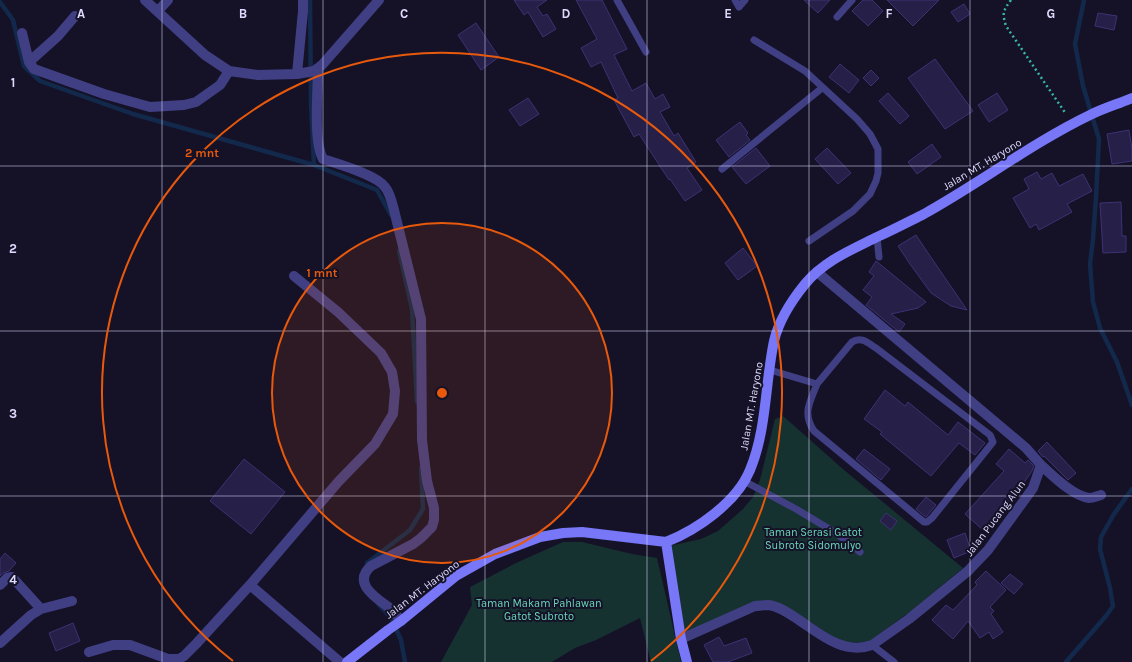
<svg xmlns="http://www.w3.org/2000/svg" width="1132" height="662" font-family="Karla,sans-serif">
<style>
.green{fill:#153230}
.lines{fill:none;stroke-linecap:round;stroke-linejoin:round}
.stream{stroke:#12294c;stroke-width:4.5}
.building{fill:#261f48;stroke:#3d3273}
.path{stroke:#37b5aa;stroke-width:2.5;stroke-dasharray:2 3;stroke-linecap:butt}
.lane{stroke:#403f84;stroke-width:7}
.street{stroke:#403f84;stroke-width:10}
.secondary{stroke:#7777f8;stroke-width:10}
.grid{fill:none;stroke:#dedafd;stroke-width:1;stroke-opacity:0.55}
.ring{fill:none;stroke:#e8590c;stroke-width:2}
.labels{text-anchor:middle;stroke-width:4;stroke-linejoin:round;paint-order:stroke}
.street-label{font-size:11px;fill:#dedafd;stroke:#151228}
.park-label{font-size:11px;fill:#69dabb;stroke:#151228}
.grid-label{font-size:13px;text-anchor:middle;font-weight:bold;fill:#dedafd;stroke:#151228;stroke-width:4;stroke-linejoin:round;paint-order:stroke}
.centre{fill:#e8590c;stroke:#151228;stroke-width:2}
.ring-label{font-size:12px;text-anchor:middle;font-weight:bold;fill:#e8590c;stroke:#151228;stroke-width:4;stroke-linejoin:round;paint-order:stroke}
</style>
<rect width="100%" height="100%" fill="#151228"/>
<path class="green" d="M 783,416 L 844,470 L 963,568 L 911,611 L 868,642 L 842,643 L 783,605 L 752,604 L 684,637 L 669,546 L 701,539 L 718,531 L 743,509 L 753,497 L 760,480 L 775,419 Z
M 563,542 L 582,542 L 632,554 L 657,558 L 681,662 L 651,662 L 640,618 L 596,640 L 575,648 L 552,662 L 441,662 L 472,605 L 470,587 L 516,563 Z"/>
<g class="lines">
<path class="stream" d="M 310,0 L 311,103 L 314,165
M 1084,0 L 1075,44 L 1083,86 L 1099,139 L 1096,197 L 1093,239 L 1090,264 L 1093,302 L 1100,328 L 1117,362 L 1132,405
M 0,2 L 13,20 L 24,66 L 40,81 L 133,114 L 314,165 L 377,190 L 391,215
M 399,251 L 412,309 L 417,402
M 367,563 L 410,530 L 423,509 L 421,468
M 379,605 L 391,618 L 401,640 L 405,662
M 1066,662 L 1106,616 L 1113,606 L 1110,588 L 1100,549 L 1101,537 L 1114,514 L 1132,489"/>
</g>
<path class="building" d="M 514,0 L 547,0 L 537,7 L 543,16 L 547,14 L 556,29 L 543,37 L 528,12 L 524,15 Z
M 576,0 L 602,0 L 627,49 L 614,55 L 632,91 L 646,83 L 655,99 L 663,94 L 670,107 L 660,112 L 674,136 L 678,133 L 696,162 L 687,168 L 702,190 L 685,201 L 670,179 L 669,180 L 639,134 L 634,137 L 614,100 L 618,98 L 601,62 L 591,67 L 581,48 L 597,39 Z
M 804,0 L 830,0 L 818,13 Z
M 863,0 L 872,0 L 883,11 L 868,26 L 852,11 Z
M 887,0 L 939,0 L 913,26 Z
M 964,4 L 970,14 L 958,22 L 951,12 Z
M 1098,13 L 1117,16 L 1114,30 L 1095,26 Z
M 476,23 L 499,57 L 481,70 L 458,35 Z
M 935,59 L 973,111 L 945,129 L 908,78 Z
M 840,64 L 859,80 L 849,93 L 829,77 Z
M 871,70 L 879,78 L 871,86 L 863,78 Z
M 888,93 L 909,116 L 900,124 L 879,101 Z
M 997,93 L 1008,110 L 989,122 L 978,105 Z
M 528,98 L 539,114 L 520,126 L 509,110 Z
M 740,122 L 748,133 L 746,135 L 750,140 L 729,157 L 716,140 Z
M 1129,130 L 1132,149 L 1132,161 L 1112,164 L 1107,134 Z
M 932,144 L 941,157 L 917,174 L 908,162 Z
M 756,148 L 770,166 L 746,184 L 732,167 Z
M 827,148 L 851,173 L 838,184 L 815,159 Z
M 1037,172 L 1041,179 L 1052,173 L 1059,186 L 1083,174 L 1092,191 L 1067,204 L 1072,212 L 1039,230 L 1036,224 L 1030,228 L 1013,198 L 1029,189 L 1024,179 Z
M 1121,202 L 1122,236 L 1126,236 L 1126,252 L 1103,253 L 1100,203 Z
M 916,235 L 928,253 L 967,310 L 951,306 L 931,293 L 910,264 L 898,246 Z
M 743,248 L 757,266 L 738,280 L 725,263 Z
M 876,261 L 926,302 L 918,308 L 891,314 L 905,324 L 899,332 L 866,305 L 872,297 L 863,290 L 874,276 L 869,272 Z
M 885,390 L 905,406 L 908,402 L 948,435 L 958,422 L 985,443 L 975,455 L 959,443 L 931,476 L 880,434 L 882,432 L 864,419 Z
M 1047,442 L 1076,473 L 1068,480 L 1044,456 L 1043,457 L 1038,451 Z
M 864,449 L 890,469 L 881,480 L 856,459 Z
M 1009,449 L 1025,463 L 1028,460 L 1034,466 L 1032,471 L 1019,490 L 984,531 L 965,514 L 1004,471 L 996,464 Z
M 244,459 L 285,492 L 251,534 L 210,501 Z
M 926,497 L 936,505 L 926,517 L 916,509 Z
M 886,513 L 897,521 L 891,530 L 880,521 Z
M 965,533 L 971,551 L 954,558 L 947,540 Z
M 5,553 L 16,563 L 9,571 L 3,573 L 0,576 L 0,559 Z
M 986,571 L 1006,590 L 990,607 L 994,611 L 991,614 L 1003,632 L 993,639 L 989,632 L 980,638 L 968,621 L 953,639 L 932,620 L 946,605 L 953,610 L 977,585 L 975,582 Z
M 1010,574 L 1023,584 L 1014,594 L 1001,583 Z
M 73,623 L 80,641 L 56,651 L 49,633 Z
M 719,637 L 724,646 L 746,638 L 752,653 L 728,662 L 713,662 L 704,645 Z"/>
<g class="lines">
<path class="path" d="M 1011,0 C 1003,11 1002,13 1006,26 L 1066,114"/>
<path class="lane" d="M 617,0 L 646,52
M 735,0 L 739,7 L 745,0
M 837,17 L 852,0
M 754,40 L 805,71 L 857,119 L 870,134 L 878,149 L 878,173 L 876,181 L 870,194 L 853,211 L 809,241
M 722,169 L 822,88
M 877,237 L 879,257
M 770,370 L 817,384 L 852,342 C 861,336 868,343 876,348 L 990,435 L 993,442 L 932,518 L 927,522 L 924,522 L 814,431 C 802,413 810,402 817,384
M 744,481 L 796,509 L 836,533 L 860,552
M 872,645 L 894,662"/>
<path class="street" d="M 145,0 L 205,55 L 229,71 L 258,75 L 297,74 L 314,71 L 322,65 L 379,0
M 158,11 L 168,0
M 22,33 L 29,62 L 34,69 L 104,94 L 150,107 L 184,105 L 196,102 L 220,85 L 229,71
M 29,62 L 58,36 L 75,16
M 318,68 C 318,90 313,141 323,159 C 338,164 377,175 385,187 C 390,193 392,202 394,210 L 421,319 L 422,440 L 427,481 L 434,508 L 434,520 L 432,527 L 421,538 L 413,544 L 371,566 C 351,584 378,599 391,609 C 395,613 398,617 401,621
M 297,74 L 303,11 L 303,0
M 294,276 L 338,312 L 381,353 L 392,372 L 395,391 L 393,414 L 375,444 L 339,481 L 250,585 L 340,662
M 1041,465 C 1053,476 1073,496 1089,498 C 1093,498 1097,496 1101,495
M 0,585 L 7,578 L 12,577 L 41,609
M 681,639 L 755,606 C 759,606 764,605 768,605 C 779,606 790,614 799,620 C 821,635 844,655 872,645 L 909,619 L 968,571 L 988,550 L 1033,488 L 1041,465 L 1026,448 L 817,272
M 0,643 L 31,615 L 41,609 L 72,601
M 89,652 L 113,645 L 130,645 L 168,659 L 179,659 L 184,656 L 196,644 L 250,585"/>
<path class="secondary" d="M 666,542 L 681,639 L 687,662
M 347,662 L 388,630 L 401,621 L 456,576 L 495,554 L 540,537 L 563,533 L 582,532 L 666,542 C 697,530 737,502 750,470 C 767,429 765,383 774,341 C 779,320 792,300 805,284 C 824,261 851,250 877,237 C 893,230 908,222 924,214 C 980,183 1032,143 1090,115 C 1104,108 1118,104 1132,98"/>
</g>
<path class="grid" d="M 162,0 L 162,662M 323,0 L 323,662M 485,0 L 485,662M 647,0 L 647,662M 809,0 L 809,662M 970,0 L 970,662M 0,166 L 1132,166M 0,331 L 1132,331M 0,496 L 1132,496"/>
<circle cx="442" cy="393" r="170" fill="#e8590c" fill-opacity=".12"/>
<g class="ring">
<circle cx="442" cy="393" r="170"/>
<path d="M233 661A340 340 0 1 1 651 661"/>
</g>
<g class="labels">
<g class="street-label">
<text transform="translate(982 164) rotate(-31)" y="4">Jalan MT. Haryono</text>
<text transform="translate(751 406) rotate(-80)" y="4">Jalan MT. Haryono</text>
<text transform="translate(995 518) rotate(-53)" y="4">Jalan Pucang Alun</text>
<text transform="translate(422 589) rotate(-37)" y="4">Jalan MT. Haryono</text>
</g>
<g class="park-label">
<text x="813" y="536">Taman Serasi Gatot<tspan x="813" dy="13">Subroto Sidomulyo</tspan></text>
<text x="539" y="607">Taman Makam Pahlawan<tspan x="539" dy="13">Gatot Subroto</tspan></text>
</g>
</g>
<g class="grid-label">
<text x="81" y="18">A</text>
<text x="243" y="18">B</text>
<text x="404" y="18">C</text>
<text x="566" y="18">D</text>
<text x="728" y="18">E</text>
<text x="889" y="18">F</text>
<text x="1051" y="18">G</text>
<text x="13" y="87">1</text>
<text x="13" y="253">2</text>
<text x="13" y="418">3</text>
<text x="13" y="584">4</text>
</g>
<circle cx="442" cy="393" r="6" class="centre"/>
<g class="ring-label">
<text x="202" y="157">2 mnt</text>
<text x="322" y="277">1 mnt</text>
</g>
</svg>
